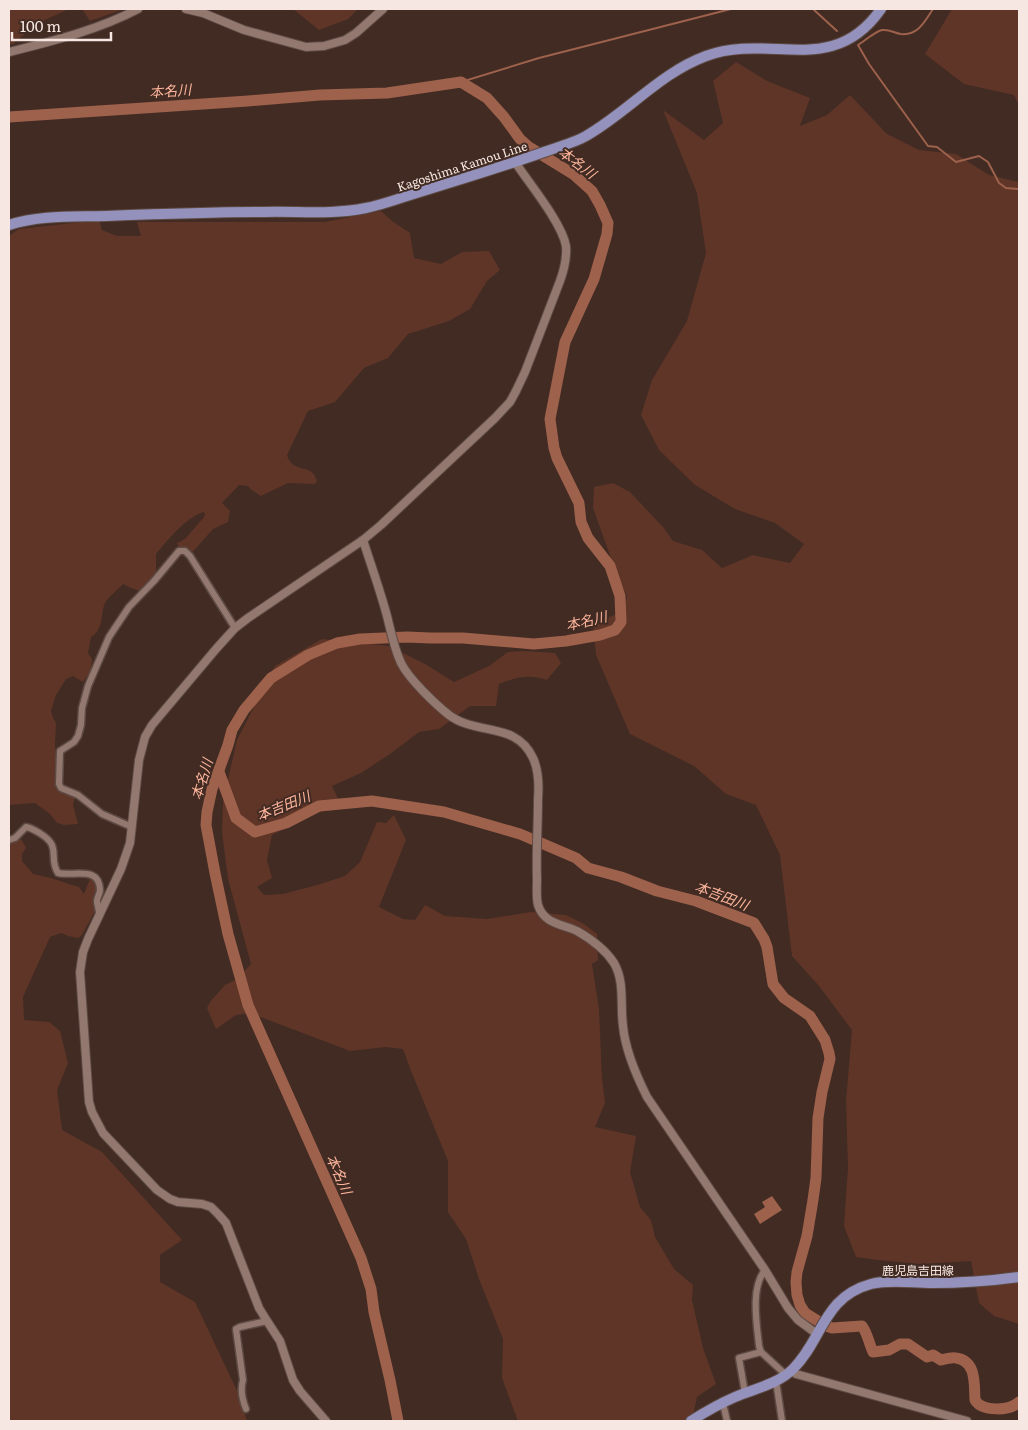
<svg xmlns="http://www.w3.org/2000/svg" width="1028" height="1430" font-family="Literata,'Noto Sans JP',serif">
<rect width="100%" height="100%" fill="#412b23"/>
<!-- green -->
<g fill="#5f3527">
<path d="M9,9H69L36,24L13,44L9,45Z"/>
<path d="M82,9H124L90,21Z"/>
<path d="M293,9H358L348,19L319,30Z"/>
<path d="M952,9H1019V105L1014,95L964,84L925,54Z"/>
<path d="M736,62L767,81L810,98L800,126L827,115L850,95L887,134L919,150L956,154L989,175L1019,182V1324L994,1316L979,1303L971,1261L920,1264L878,1260L856,1257L844,1226L848,1168L846,1101L852,1030L819,986L792,956L780,855L756,805L726,794L694,766L630,734L596,655L593,624L624,611L627,596L616,572L593,508L594,487L613,483L630,492L663,527L673,541L702,550L722,568L753,555L790,563L804,544L775,523L735,509L695,485L659,450L641,415L652,380L687,321L706,253L697,193L663,110L704,140L723,123L713,81Z"/>
<path d="M381,211L392,221L410,233L414,258L441,264L462,252L489,251L500,270L487,281L470,309L449,321L408,334L388,358L364,368L335,402L308,411L287,455C293,475 312,462 317,481L315,484L288,483L261,496L253,491L248,486L239,485L222,503L230,511L228,522L213,529L190,555L186,549L179,548L177,543L185,539L204,517L205,514L204,512C187,516 167,541 156,554V575L140,591L131,588L123,584C118,589 111,595 106,601C100,611 105,629 91,637L88,653L92,659L91,670L83,682L73,676L66,679L56,695L51,711L53,718L56,723L55,744L58,785L65,793L75,797L73,805L78,824L64,825L57,823L50,814L35,803L9,805V236L19,229L99,220L102,230L117,236H141L137,222H325Z"/>
<path d="M322,639L389,646L425,664L454,682L489,666L508,652L523,651L555,653L561,663L547,680C528,674 517,677 499,684L496,706H470L439,729L419,732L390,754L361,773L332,786L343,809L318,812L272,835L267,860L272,878L257,887L264,895L283,894L317,885L345,876L360,862L377,822L386,823L394,815L406,840L379,907L403,919L415,920L425,905L445,916L487,919L531,912L566,915L584,924L597,934L598,960L592,964L599,1009L602,1078L605,1103L595,1127L636,1136L630,1172L640,1207L651,1220L655,1237L674,1269L693,1285L692,1300L703,1348L716,1384L697,1397L692,1421H518L502,1378L503,1339L479,1279L466,1239L448,1212V1161L411,1071L403,1049L386,1047L350,1051L250,1013L236,1015L216,1029L207,1008L210,1002L225,985L237,979L251,964L228,879L222,832L223,802L237,740L275,666Z"/>
<path d="M9,838L21,839L26,848L22,854V861L33,874L51,878L69,884L79,887L84,894L90,879L93,878L99,889L95,902V911L82,935L78,938L68,936L61,933L50,937L23,997L24,1020L49,1022L60,1031L68,1063L57,1090L62,1130L102,1152L182,1240L160,1255V1282L195,1302L239,1395L247,1421H9Z"/>
</g>
<!-- water -->
<path fill="#9d614c" d="M772,1196L782,1210L760,1224L754,1214L765,1207L762,1202Z"/>
<g fill="none" stroke-linecap="round" stroke-linejoin="round">
<!-- stream -->
<g stroke="#9d614c" stroke-width="2">
<path d="M813,9L837,31"/>
<path d="M933,9C925,21 918,36 901,34C894,33 890,29 882,30C874,32 865,41 858,45L869,64L928,146L937,147L956,162L979,156L988,162L999,183L1006,188L1019,189"/>
<path d="M461,82L539,58L731,9"/>
</g>
<!-- river -->
<g stroke="#9d614c" stroke-width="11">
<path d="M9,117L248,101L320,95L387,93L461,82L487,98L504,117L520,139L529,147L573,174L592,191L600,205L608,223L607,234L594,279L565,342L550,419L554,448L557,458L579,503L581,522L588,538L610,566L620,596L621,622L615,630L600,635L566,641L534,644L463,638H430L407,637L360,639L337,643L308,655L271,678L244,710L232,730L228,745L212,789L207,812L206,825L215,873L228,934L248,1005L361,1258L371,1289L374,1312L390,1380L398,1421"/>
<path d="M219,772L236,818L255,832L286,823L319,806L372,801L444,812L520,834L576,858L588,868L621,877L657,891L696,901L754,923L764,939L767,947L773,984L784,998L810,1016L825,1040L829,1053L830,1059L822,1092L818,1118L816,1178L813,1200L807,1236L797,1272L796,1282L797,1295L800,1305L805,1313L826,1326L832,1328L862,1326C868,1334 869,1344 873,1352L889,1350L900,1344H908L927,1357L933,1355L941,1360C945,1359 952,1357 956,1358C977,1361 974,1385 975,1400C982,1412 1010,1411 1019,1402"/>
</g>
<defs>
<g id="minor">
<path d="M132,827L102,814L78,795L61,788L59,784L60,751L74,742L78,736L81,725L82,708L88,686L109,637L129,607L154,581L179,551H185L190,556L235,628"/>
<path d="M9,840L15,838L26,827C32,828 36,831 41,834C62,847 48,858 58,873C74,877 99,865 100,890C100,894 97,897 97,901C97,905 99,909 99,913"/>
<path d="M765,1270C750,1288 757,1325 759,1346L761,1352L785,1374"/>
<path d="M776,1381L782,1421"/>
<path d="M745,1393L739,1358L761,1352"/>
<path d="M723,1403L727,1421"/>
<path d="M246,1409C242,1399 240,1390 243,1380L236,1329L240,1327L267,1321"/>
</g>
<g id="tertiary">
<path d="M186,9L203,13L244,30L306,47L324,46L345,40L356,33L383,9"/>
<path d="M9,52C53,41 98,30 138,9"/>
<path d="M363,540C371,565 380,590 387,616C391,632 394,648 401,663C409,679 435,704 449,715C477,736 516,721 533,758C539,771 539,786 538,799C538,826 536,852 537,879C537,887 536,897 538,905C544,924 562,924 577,931C591,939 605,949 614,963C625,982 620,1004 623,1026C625,1048 637,1077 647,1097L765,1270L788,1308L798,1320L817,1334"/>
<path d="M791,1370L796,1374L967,1421"/>
<path d="M326,1421L300,1391L293,1380L280,1341L267,1321L259,1308L226,1223L219,1215L211,1207L202,1204L178,1202L170,1199L157,1190L103,1133L92,1112L89,1102L80,972L83,952L88,939L121,869L130,843L139,760L145,737L152,725L216,649L235,628L248,618L363,540L381,525L495,418L510,402L516,391L525,372L560,281C564,270 567,258 566,246C562,223 529,183 515,162"/>
</g>
<g id="primary">
<path d="M9,225C40,215 73,217 106,216C158,214 211,212 264,212C298,211 332,215 366,208C381,205 395,200 410,195C429,189 449,183 468,177C494,169 521,160 547,151C560,146 574,143 586,136C628,112 660,73 706,56C770,32 832,79 881,9"/>
<path d="M691,1421C705,1412 719,1404 735,1397C754,1389 778,1384 793,1369C823,1339 823,1297 871,1284C890,1279 912,1283 932,1283C961,1283 990,1281 1019,1277"/>
</g>
</defs>
<!-- minor casing -->
<use href="#minor" stroke="#5d4a43" stroke-width="9"/>
<!-- tertiary casing -->
<use href="#tertiary" stroke="#5d4a43" stroke-width="10"/>
<!-- primary casing -->
<use href="#primary" stroke="#5d4a43" stroke-width="12"/>
<!-- minor -->
<use href="#minor" stroke="#93786f" stroke-width="6"/>
<!-- tertiary -->
<use href="#tertiary" stroke="#93786f" stroke-width="8"/>
<!-- primary -->
<use href="#primary" stroke="#9492bd" stroke-width="10"/>
</g>
<g text-anchor="middle" dominant-baseline="central" stroke-width="4" stroke-linejoin="round" paint-order="stroke">
<!-- street labels -->
<g font-size="12" fill="#f7e7e2" stroke="#412b23">
<text transform="translate(462 166) rotate(-18)">Kagoshima Kamou Line</text>
<text x="918" y="1270">鹿児島吉田線</text>
</g>
<!-- water labels -->
<g font-size="14" font-style="italic" fill="#feb59c" stroke="#412b23">
<text transform="translate(170 90) rotate(-4)">本名川</text>
<text transform="translate(578 162) rotate(37)">本名川</text>
<text transform="translate(586 620) rotate(-13)">本名川</text>
<text transform="translate(201 779) rotate(-73)">本名川</text>
<text transform="translate(283 805) rotate(-22)">本吉田川</text>
<text transform="translate(722 895) rotate(21)">本吉田川</text>
<text transform="translate(340 1174) rotate(66)">本名川</text>
</g>
</g>
<!-- border -->
<rect width="1028" height="1430" fill="none" stroke="#f7e7e2" stroke-width="20"/>
<!-- scale -->
<path d="M12 32v8h99v-8" fill="none" stroke="#f7e7e2" stroke-width="2.5"/>
<text x="20" y="32" font-size="15" fill="#f7e7e2" stroke="#412b23" stroke-width="4" paint-order="stroke">100 m</text>
</svg>
